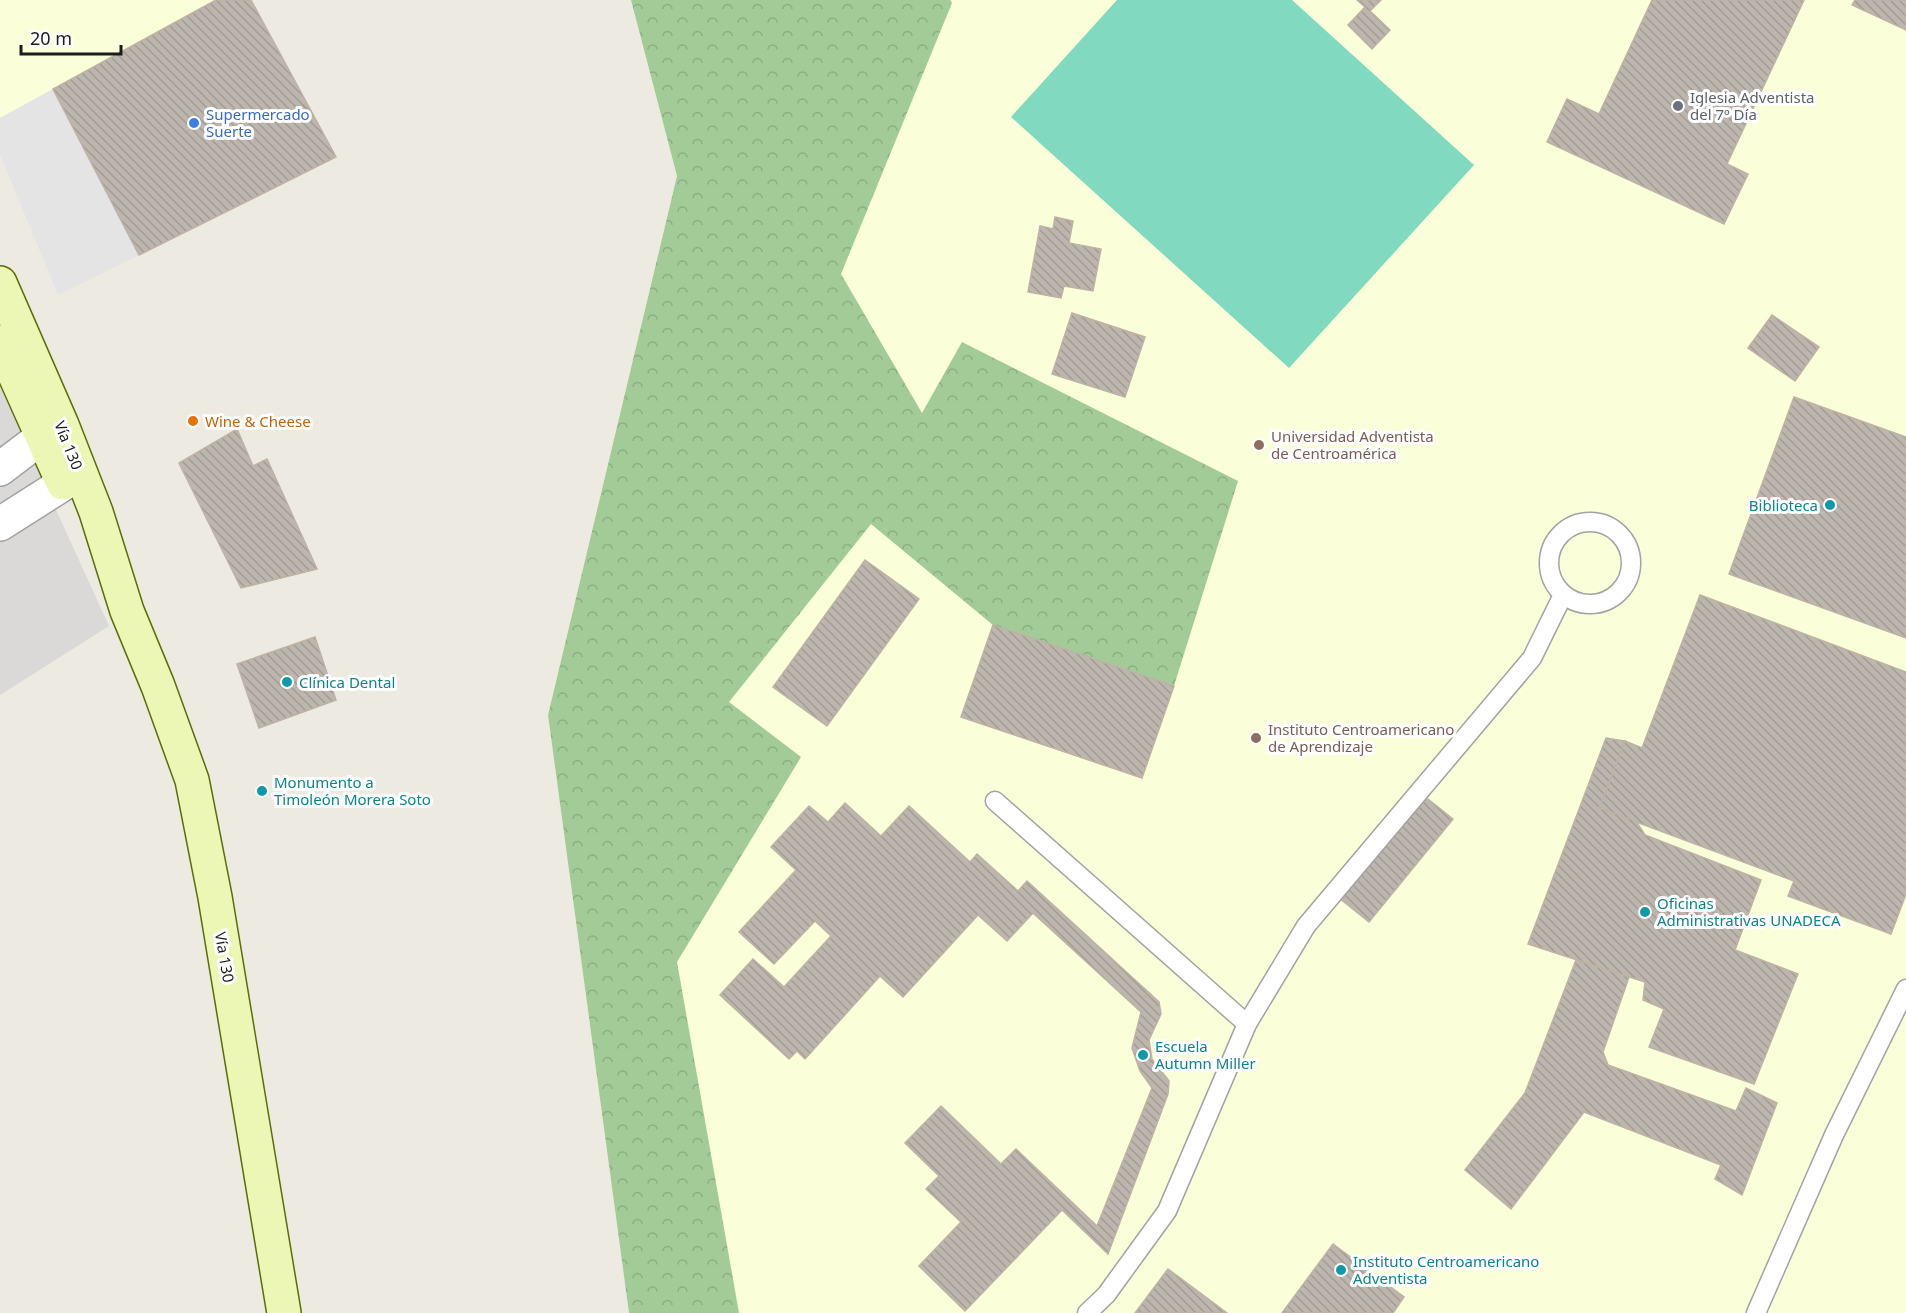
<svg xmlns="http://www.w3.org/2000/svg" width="1906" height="1313" font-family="'Noto Sans',sans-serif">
<defs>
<pattern id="forest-crowns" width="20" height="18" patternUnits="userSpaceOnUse" patternTransform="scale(1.5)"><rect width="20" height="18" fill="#a2cb97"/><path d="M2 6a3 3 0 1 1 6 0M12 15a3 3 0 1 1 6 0" fill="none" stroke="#8bae82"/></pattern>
<pattern id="building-back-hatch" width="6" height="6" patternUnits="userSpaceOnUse" patternTransform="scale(1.5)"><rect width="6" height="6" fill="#bdb6ae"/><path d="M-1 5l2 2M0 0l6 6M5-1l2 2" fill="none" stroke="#a29c95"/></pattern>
</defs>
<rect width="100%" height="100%" fill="#edeae1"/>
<!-- residential -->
<path fill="#dad9d8" d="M0,387L109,626L0,695Z"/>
<!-- education -->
<g fill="#fafed9">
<path d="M0,0H216L0,118Z"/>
<path d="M631,0H1906V1313H629L548,715L677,176Z"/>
</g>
<!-- forest -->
<path fill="url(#forest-crowns)" d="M631,0H950L952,3L841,274L922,413L962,342L1238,481L1174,686L993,625L871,524L729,702L801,757L677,962L739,1313H629L548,715L677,176Z"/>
<!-- pitch -->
<path fill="#81dac0" d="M1117,0H1292L1474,165L1289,368L1011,117Z"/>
<!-- parking -->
<path fill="#e4e4e4" d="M53,89L139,255L58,295L0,154V118Z"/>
<!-- building -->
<g fill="url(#building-back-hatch)" stroke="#beb2a4" stroke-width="1.5">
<path d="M216,0H251L336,157L139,255L53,89Z"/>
<path d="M1357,0H1381L1370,11L1390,30L1372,49L1348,25L1365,7Z"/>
<path d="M1652,0H1804L1727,164L1748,174L1724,224L1547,142L1567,99L1599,114Z"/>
<path d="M1855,0H1906V30L1852,5Z"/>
<path d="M1055,217L1073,221L1069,243L1101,249L1093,291L1064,286L1061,298L1028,292L1040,226L1053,229Z"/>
<path d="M1072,313L1145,337L1125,397L1052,374Z"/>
<path d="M1772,315L1819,347L1795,381L1748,348Z"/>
<path d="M1794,397L1906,437V638L1729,574Z"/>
<path d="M237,429L253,466L267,459L317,569L241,588L179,463Z"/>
<path d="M865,560L919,599L827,726L773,687Z"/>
<path d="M1700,595L1906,672V894L1891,934L1788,896L1794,881L1599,808L1625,741L1642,748Z"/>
<path d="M993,625L1174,686L1142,778L961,717Z"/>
<path d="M315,637L336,700L259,728L237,664Z"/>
<path d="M1606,738L1625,741L1599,808L1636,821L1645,835L1761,880L1735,950L1798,974L1754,1084L1649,1047L1664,1009L1643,1000L1645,982L1528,944Z"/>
<path d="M1423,795L1453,819L1369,922L1339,898Z"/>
<path d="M845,803L881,836L909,806L970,862L977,854L1018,891L1027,881L1159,1002L1161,1014L1149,1040L1152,1059L1169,1081L1168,1094L1108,1254L1062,1210L965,1311L919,1266L961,1222L926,1189L939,1176L905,1143L941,1106L1001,1164L1016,1149L1097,1226L1152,1088L1140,1071L1132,1048L1141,1012L1033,913L1007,941L978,915L903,997L880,976L805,1059L797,1051L789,1059L720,995L753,959L784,987L831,936L815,921L774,964L739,932L796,870L771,847L809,806L828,822Z"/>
<path d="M1576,960L1629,977L1603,1052L1608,1065L1736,1111L1746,1088L1777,1103L1742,1195L1715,1179L1721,1165L1584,1112L1511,1209L1465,1170L1525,1093Z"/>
<path d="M1333,1244L1404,1297L1393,1313H1282Z"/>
<path d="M1168,1269L1227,1313H1135Z"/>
</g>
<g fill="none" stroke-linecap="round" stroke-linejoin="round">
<defs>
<g id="lane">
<circle cx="1590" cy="563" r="41"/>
<path d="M995,801L1247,1024"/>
<path d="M1087,1313L1106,1295L1167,1211L1247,1024L1306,926L1532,658L1563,595"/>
<path d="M1756,1313L1834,1135L1906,989"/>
</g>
<g id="street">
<path d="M0,469L42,437"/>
<path d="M0,524L63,484"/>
</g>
<g id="secondary">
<path d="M0,283L62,425L96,512L127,611L158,686L192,780L215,897L284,1313"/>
<path d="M0,342L63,483"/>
</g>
</defs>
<!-- lane casing -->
<use href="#lane" stroke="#a3a3a3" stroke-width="21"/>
<!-- street casing -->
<use href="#street" stroke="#a3a3a3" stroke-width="36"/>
<!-- secondary casing -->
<use href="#secondary" stroke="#596d08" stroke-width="36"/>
<!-- lane -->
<use href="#lane" stroke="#fff" stroke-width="18"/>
<!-- street -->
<use href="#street" stroke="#fff" stroke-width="33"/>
<!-- secondary -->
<use href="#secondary" stroke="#edf7b5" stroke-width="33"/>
</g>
<!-- markers -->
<circle fill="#6b7280" stroke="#fff" stroke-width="2" cx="1678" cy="106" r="6"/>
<circle fill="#3f7fe0" stroke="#fff" stroke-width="2" cx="194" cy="123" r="6"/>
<circle fill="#e8710a" stroke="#fff" stroke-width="2" cx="193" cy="421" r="6"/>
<g fill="#8d6e63" stroke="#fff" stroke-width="2">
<circle cx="1259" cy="445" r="6"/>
<circle cx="1256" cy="738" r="6"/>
</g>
<g fill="#0f9aa8" stroke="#fff" stroke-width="2">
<circle cx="1830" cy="505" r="6"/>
<circle cx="287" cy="682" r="6"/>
<circle cx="262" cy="791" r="6"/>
<circle cx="1645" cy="912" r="6"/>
<circle cx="1143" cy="1055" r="6"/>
<circle cx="1341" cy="1270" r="6"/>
</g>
<g text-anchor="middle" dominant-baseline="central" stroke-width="6" stroke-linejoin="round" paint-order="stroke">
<!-- worship labels -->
<g font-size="15" fill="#5b616d" stroke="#fff" text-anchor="start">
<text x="1690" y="97">Iglesia Adventista<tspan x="1690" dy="17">del 7º Día</tspan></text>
</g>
<!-- shop labels -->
<g font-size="15" fill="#366cbe" stroke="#fff" text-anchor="start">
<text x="206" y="114">Supermercado<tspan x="206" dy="17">Suerte</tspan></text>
</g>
<!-- food labels -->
<g font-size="15" fill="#c56008" stroke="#fff" text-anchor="start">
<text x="205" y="421">Wine &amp; Cheese</text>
</g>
<!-- education labels -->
<g font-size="15" fill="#785e54" stroke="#fff" text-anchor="start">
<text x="1271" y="436">Universidad Adventista<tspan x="1271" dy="17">de Centroamérica</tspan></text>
<text x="1268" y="729">Instituto Centroamericano<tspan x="1268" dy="17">de Aprendizaje</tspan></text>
</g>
<!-- street labels -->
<g font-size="15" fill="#1c1c1c" stroke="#fff">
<text transform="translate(69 445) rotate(68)">Vía 130</text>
<text transform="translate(225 957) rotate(80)">Vía 130</text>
</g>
<!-- culture labels -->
<g font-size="15" fill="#0d838f" stroke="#fff" text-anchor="start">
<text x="1818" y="505" text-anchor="end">Biblioteca</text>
<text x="299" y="682">Clínica Dental</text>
<text x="274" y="782">Monumento a<tspan x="274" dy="17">Timoleón Morera Soto</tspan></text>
<text x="1657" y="903">Oficinas<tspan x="1657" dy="17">Administrativas UNADECA</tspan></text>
<text x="1155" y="1046">Escuela<tspan x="1155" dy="17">Autumn Miller</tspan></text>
<text x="1353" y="1261">Instituto Centroamericano<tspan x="1353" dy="17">Adventista</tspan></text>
</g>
</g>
<!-- scale -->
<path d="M21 45v9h100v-9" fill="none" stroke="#1c1c1c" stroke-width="3"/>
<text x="30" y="45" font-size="18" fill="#1c1c1c" stroke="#ffffff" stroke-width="4.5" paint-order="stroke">20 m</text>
</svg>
